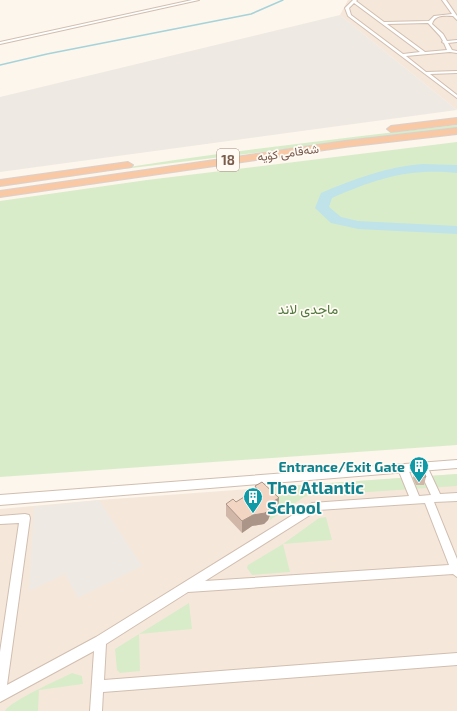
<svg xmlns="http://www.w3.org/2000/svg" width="457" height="711" font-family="'Exo 2',Vazirmatn,sans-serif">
<rect width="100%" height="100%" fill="#fdf6ec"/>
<!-- residential -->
<g fill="#f5e8da">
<path d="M348,0H457V110L340,15Z"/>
<path d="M457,474V711H0V509L99,500Z"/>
</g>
<!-- industrial -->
<g fill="#efe9e4">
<path d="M340,15L457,110L0,172V97Z"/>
<path d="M99,500L142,566L78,598L65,574L29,591L34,507Z"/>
</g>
<!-- green -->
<g fill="#d8ecc9">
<path d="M457,125V128L91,173C213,153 335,139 457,125Z"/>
<path d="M457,142V445L0,477V201L147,180Z"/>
<path d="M457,474V486L309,496L304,497L270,520L269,513L278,509L261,494L271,487Z"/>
<path d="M326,517L332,540L283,544L290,572L252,575L247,568L248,565L283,544L319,518Z"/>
<path d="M189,603L192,629L139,634L140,671L120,673L117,670L115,649Z"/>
<path d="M72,673L82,676L83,684L39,690L38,711H5C10,701 60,679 72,673Z"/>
</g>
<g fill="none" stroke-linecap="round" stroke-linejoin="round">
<!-- stream -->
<path stroke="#a5d3da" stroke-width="1.5" d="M0,65L47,54L251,14L283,0"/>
<!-- river -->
<path fill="#bfe3e8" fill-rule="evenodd" d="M422,164L457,165V173C409,168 375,179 332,198L329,207L341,217L358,221L457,226V234L358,229L331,223L315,208L321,193C354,179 386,167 422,164Z"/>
<defs>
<g id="minor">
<path d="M192,0H199L0,44V42Z"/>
<path d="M353,0H357L356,1L384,22L429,21L434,16L452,14L442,0H446L457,16V20L453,16C445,16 435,14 432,24L443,34L447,41L457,40V42L448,43L452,50L457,51V53L450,52L406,56L426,72L457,71V73L430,74L457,95V98L348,16L345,8ZM354,3L420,52L403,54L351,15L349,8ZM428,23L440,36L443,41L442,42L444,43L447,50L425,52L387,24Z"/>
<path d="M423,463L426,464L440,494L457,493V501L434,502L457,559V577L453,574L188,592L106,644L104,680L457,653V665L103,692L102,711H90L94,651L0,702V652L19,523L0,524V516L25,514L29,515L30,518L7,685L96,637L312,503L409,496L398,469L400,466L403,465L406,466L408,469L419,496L431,495L418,467L420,464ZM425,503L449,565L205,581L318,510Z"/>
</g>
<path id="tertiary" d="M457,460V468L0,505V495Z"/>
<g id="trunk">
<path d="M457,118V124L391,132L387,129L391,126Z"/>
<path d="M457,128V134L345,147L0,197V191L345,141Z"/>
<path d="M128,162L133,165L131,167L0,186V180Z"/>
</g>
</defs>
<!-- minor casing -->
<use href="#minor" stroke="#d1beb0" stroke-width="2"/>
<!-- tertiary casing -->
<use href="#tertiary" stroke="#d1beb0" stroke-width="2"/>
<!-- trunk casing -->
<use href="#trunk" stroke="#dad1cd" stroke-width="2"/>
<!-- minor -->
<use href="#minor" fill="#fff" fill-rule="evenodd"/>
<!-- tertiary -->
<use href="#tertiary" fill="#fff" fill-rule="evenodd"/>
<!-- trunk -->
<use href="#trunk" fill="#f9c8a4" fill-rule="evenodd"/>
</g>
<!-- wall -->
<g fill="#d1b7a8">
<path d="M415,470L426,477L424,485H416L413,478Z"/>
<path d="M255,486L278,510L270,515L268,520L264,524L252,526L242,533L226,516V504L236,502L255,490Z"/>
</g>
<!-- shaded-wall -->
<path fill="#aa9588" d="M279,498L278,510L270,515L268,520L264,524L252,526L242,533V521Z"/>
<!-- building -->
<g fill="#f3d5c3" stroke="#aa9588">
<path d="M415,470H423L426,477H418Z"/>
<path d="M262,482L279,498L270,503L269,509L265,513L253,515L242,521L226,504L233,499L236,502L257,489L255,486Z"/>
</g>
<!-- icons -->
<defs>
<symbol id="building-pin" viewBox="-11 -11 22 30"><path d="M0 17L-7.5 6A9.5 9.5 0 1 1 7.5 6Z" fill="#0f9aa8" stroke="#fffaf3"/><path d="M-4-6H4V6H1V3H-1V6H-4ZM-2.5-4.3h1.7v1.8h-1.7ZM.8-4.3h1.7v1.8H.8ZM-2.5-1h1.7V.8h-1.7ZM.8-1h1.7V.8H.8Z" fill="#fff"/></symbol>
</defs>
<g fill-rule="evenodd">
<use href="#building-pin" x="408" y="455" width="22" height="30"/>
<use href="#building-pin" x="242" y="486" width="22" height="30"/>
</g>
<g text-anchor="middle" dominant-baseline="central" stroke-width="3.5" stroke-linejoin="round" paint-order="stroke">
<!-- far-street labels -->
<g font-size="12" fill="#7a5c4d" stroke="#fffaf3">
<text transform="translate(288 152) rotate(-8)">شەقامی کۆیە</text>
</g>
<!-- shield labels -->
<rect fill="#fffaf3" stroke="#a28b7f" stroke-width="1" x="217" y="149" width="22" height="22" rx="3"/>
<g font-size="13" font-weight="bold" fill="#7a5c4d">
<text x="228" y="160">18</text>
</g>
<!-- park labels -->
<g font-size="14" fill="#537a41" stroke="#fffaf3">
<text x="308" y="308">ماجدی لاند</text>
</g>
<!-- culture labels -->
<g font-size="14" font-weight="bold" fill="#0d838f" stroke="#fffaf3" text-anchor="end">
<text x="405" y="466">Entrance/Exit Gate</text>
</g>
<!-- near-culture labels -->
<g font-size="17" font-weight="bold" fill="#0d838f" stroke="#fffaf3" text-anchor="start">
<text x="267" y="487">The Atlantic<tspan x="267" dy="20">School</tspan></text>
</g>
</g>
</svg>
